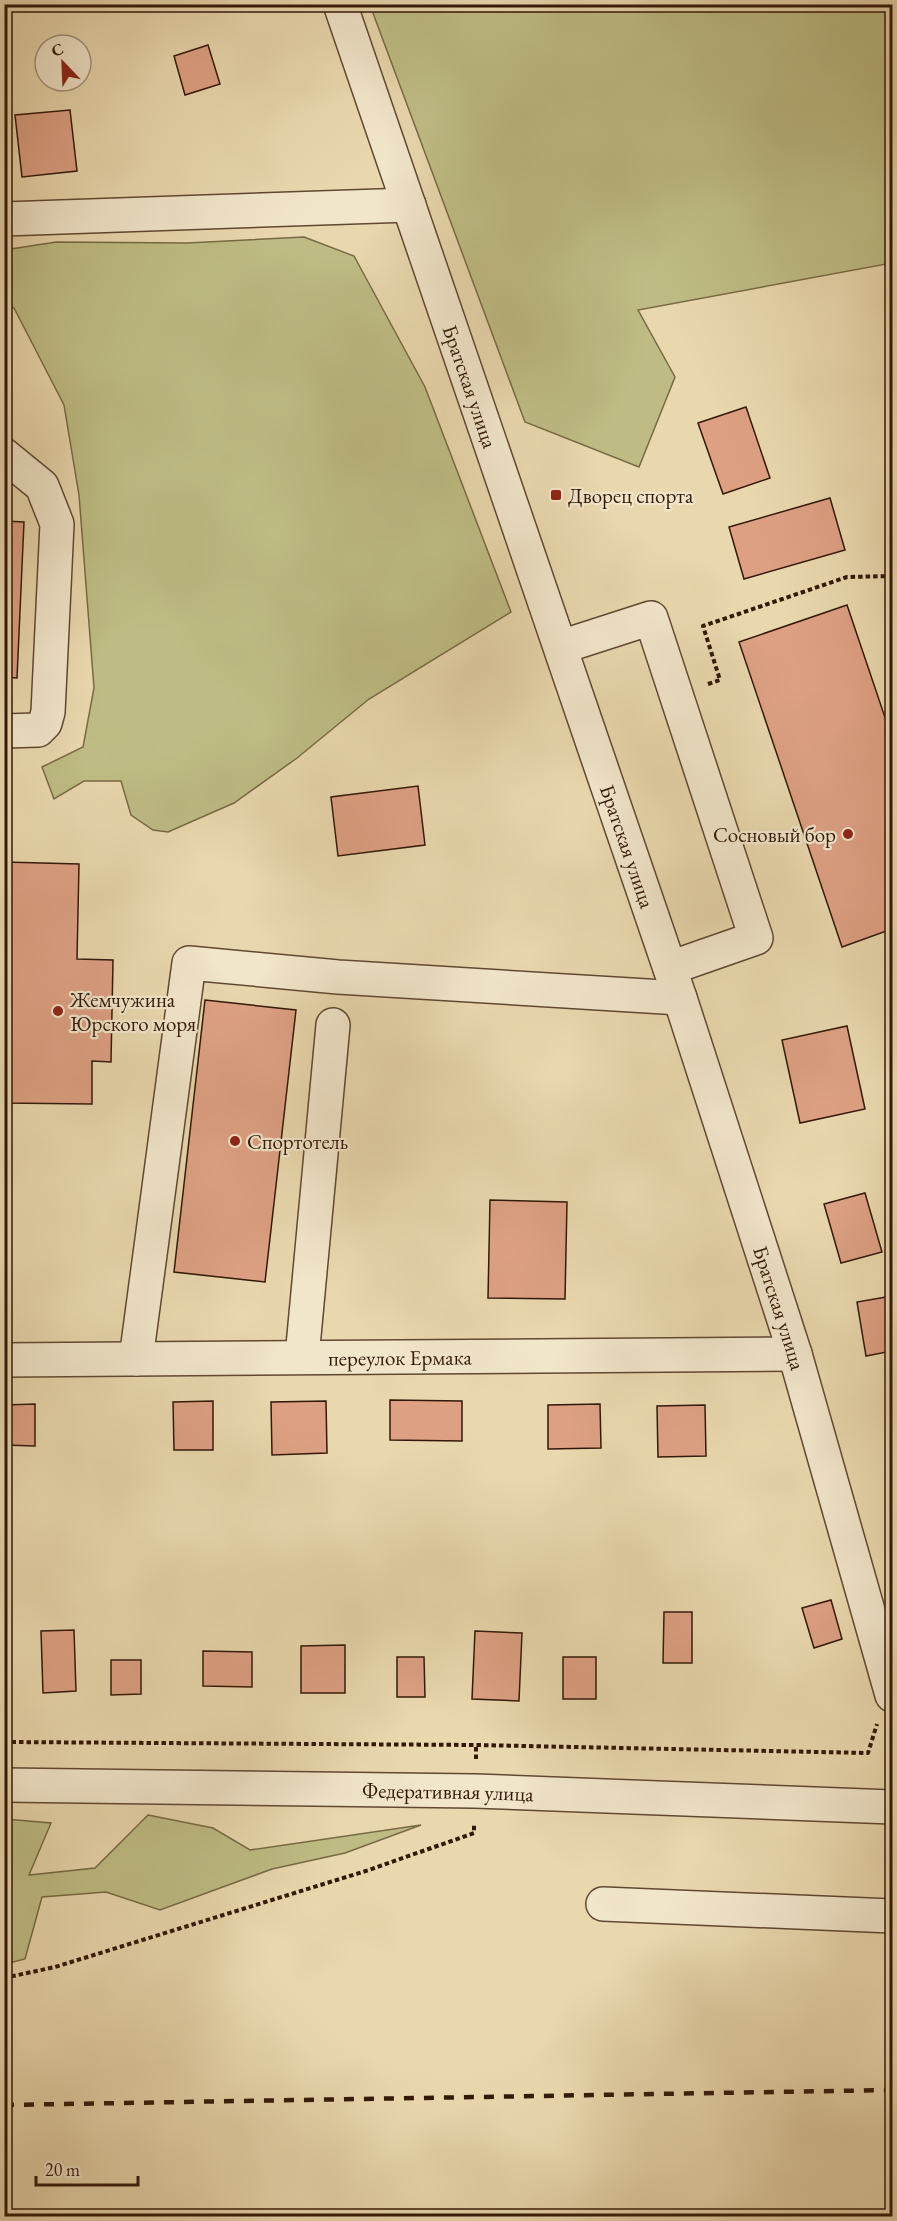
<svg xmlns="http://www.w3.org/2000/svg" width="897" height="2221" font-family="'EB Garamond',serif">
<rect width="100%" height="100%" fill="#e9d7ad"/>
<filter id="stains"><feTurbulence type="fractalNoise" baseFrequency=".00333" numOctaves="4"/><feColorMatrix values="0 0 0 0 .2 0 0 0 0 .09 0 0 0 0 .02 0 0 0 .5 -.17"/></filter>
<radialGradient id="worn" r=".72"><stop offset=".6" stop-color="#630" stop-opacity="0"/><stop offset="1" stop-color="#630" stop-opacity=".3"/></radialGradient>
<!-- green -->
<g fill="#bebc84" stroke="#786a46" stroke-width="1.5">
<path d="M370,5H892V263L638,310L675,377L639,467L525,422Z"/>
<path d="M304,237L354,256L425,387L511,612L369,699L297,758L234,803L168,832L153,830L131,815L121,781H84L54,799L42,767L83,747L94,688L79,495L64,405L14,308L5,304V250L56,242L187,243Z"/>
<path d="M148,1815L213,1828L250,1850L421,1825L345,1853L272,1869L160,1910L106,1892L42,1897L25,1959L5,1964V1819L51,1823L29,1875L95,1868Z"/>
</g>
<!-- building -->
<g fill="#dda083" stroke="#331809" stroke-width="1.5">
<path d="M208,45L220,84L185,95L174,56Z"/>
<path d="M70,110L77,171L22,177L15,115Z"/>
<path d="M746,407L770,478L723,494L698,423Z"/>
<path d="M830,498L845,550L744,579L729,527Z"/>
<path d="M4,521L24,522L17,678L4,677Z"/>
<path d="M847,605L892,738V929L842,947L739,642Z"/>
<path d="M418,786L425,845L338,856L331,797Z"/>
<path d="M4,862L79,864L77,959L113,960L111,1062L92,1061V1104L4,1103Z"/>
<path d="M205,1000L296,1010L265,1282L174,1272Z"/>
<path d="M847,1026L865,1109L800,1123L782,1040Z"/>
<path d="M865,1193L882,1252L841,1263L824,1204Z"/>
<path d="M490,1200L567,1202L565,1299L488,1298Z"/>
<path d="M892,1296V1351L866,1356L857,1302Z"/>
<path d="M390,1400L462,1401V1441L390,1440Z"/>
<path d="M213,1401V1450H174L173,1402Z"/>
<path d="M326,1401L327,1453L272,1455L271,1402Z"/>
<path d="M35,1404V1446L4,1445V1405Z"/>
<path d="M600,1404L601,1448L548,1449V1405Z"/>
<path d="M705,1405L706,1456L658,1457L657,1406Z"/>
<path d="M892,1411V1437L888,1412Z"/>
<path d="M831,1600L842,1639L814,1648L802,1608Z"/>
<path d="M664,1612H692V1663H663Z"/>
<path d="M74,1630L76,1691L43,1693L41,1631Z"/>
<path d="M475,1631L522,1633L519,1701L472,1699Z"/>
<path d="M345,1645V1693H301V1646Z"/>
<path d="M203,1651L252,1652V1687L203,1686Z"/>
<path d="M397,1657H424L425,1697H397Z"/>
<rect x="563" y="1657" width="33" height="42"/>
<path d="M111,1660H141V1694L111,1695Z"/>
</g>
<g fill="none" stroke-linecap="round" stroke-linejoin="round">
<defs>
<g id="minor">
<path id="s1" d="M340,4L680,998L795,1354L892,1695"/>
<path d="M4,219L409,205"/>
<path d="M4,455L42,486L57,524L48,712L45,723L38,730L4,731"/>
<path d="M561,647L651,618L756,938L670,968"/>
<path d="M302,1357L333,1025"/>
<path d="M136,1359L189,963L338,977L680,998"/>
<path id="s2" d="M4,1360L795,1354"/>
<path id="s3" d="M4,1785L475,1791L892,1807"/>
<path d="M603,1904L892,1916"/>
</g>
</defs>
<!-- minor casing -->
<use href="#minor" stroke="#604832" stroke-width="36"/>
<!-- path -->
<g stroke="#331809" stroke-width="4" stroke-dasharray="4.5 3" stroke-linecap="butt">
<path d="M708,684L720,680L703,626L847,577L892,576"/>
<path d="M4,1742L476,1745L868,1753L877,1724"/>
<path d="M476,1759V1745"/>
<path d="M4,1978L55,1967L369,1870L474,1833V1824"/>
</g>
<!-- minor -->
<use href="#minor" stroke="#f1e5ca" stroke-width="33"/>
<!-- rail -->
<path stroke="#331809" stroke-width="4.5" stroke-dasharray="10 10" stroke-linecap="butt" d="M4,2105L892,2090"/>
</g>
<!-- markers -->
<g fill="#8f2418" stroke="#f1e5ca" stroke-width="2">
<rect x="550" y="489" width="12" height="12" rx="3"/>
<circle cx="848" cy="834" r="6"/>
<circle cx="58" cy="1011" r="6"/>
<circle cx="235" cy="1141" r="6"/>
</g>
<g text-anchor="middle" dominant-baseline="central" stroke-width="4.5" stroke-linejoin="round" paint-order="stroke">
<!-- street labels -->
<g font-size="21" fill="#331809" stroke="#f1e5ca">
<text stroke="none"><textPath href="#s1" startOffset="404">Братская улица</textPath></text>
<text stroke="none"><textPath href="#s1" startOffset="890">Братская улица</textPath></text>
<text stroke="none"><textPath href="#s1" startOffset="1376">Братская улица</textPath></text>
<text stroke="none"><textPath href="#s2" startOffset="396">переулок Ермака</textPath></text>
<text stroke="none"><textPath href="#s3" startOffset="444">Федеративная улица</textPath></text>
</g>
<!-- poi labels -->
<g font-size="21" fill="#331809" stroke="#f1e5ca" text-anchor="start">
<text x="568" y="495">Дворец спорта</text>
<text x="836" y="834" text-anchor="end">Сосновый бор</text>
<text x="70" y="999">Жемчужина<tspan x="70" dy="24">Юрского моря</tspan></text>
<text x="247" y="1141">Спортотель</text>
</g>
</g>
<!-- margin -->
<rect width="897" height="2221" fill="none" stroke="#e9d7ad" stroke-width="24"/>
<rect x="6" y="6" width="885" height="2209" fill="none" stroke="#331809" stroke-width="3"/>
<rect x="12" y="12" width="873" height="2197" fill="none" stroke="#331809" stroke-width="1.5"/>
<!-- north arrow -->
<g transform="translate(63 63) rotate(337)"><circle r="28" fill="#f1e5ca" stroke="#a5937d" stroke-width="1.5"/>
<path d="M0-4.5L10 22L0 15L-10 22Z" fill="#8f2418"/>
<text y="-9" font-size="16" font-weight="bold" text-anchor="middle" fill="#331809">С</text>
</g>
<!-- scale -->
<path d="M36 2176v9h102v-9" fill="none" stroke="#331809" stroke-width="3"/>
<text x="45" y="2176" font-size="18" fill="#331809" stroke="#f1e5ca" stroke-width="4.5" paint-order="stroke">20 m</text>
<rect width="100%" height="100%" filter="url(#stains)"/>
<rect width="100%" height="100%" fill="url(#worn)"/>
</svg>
